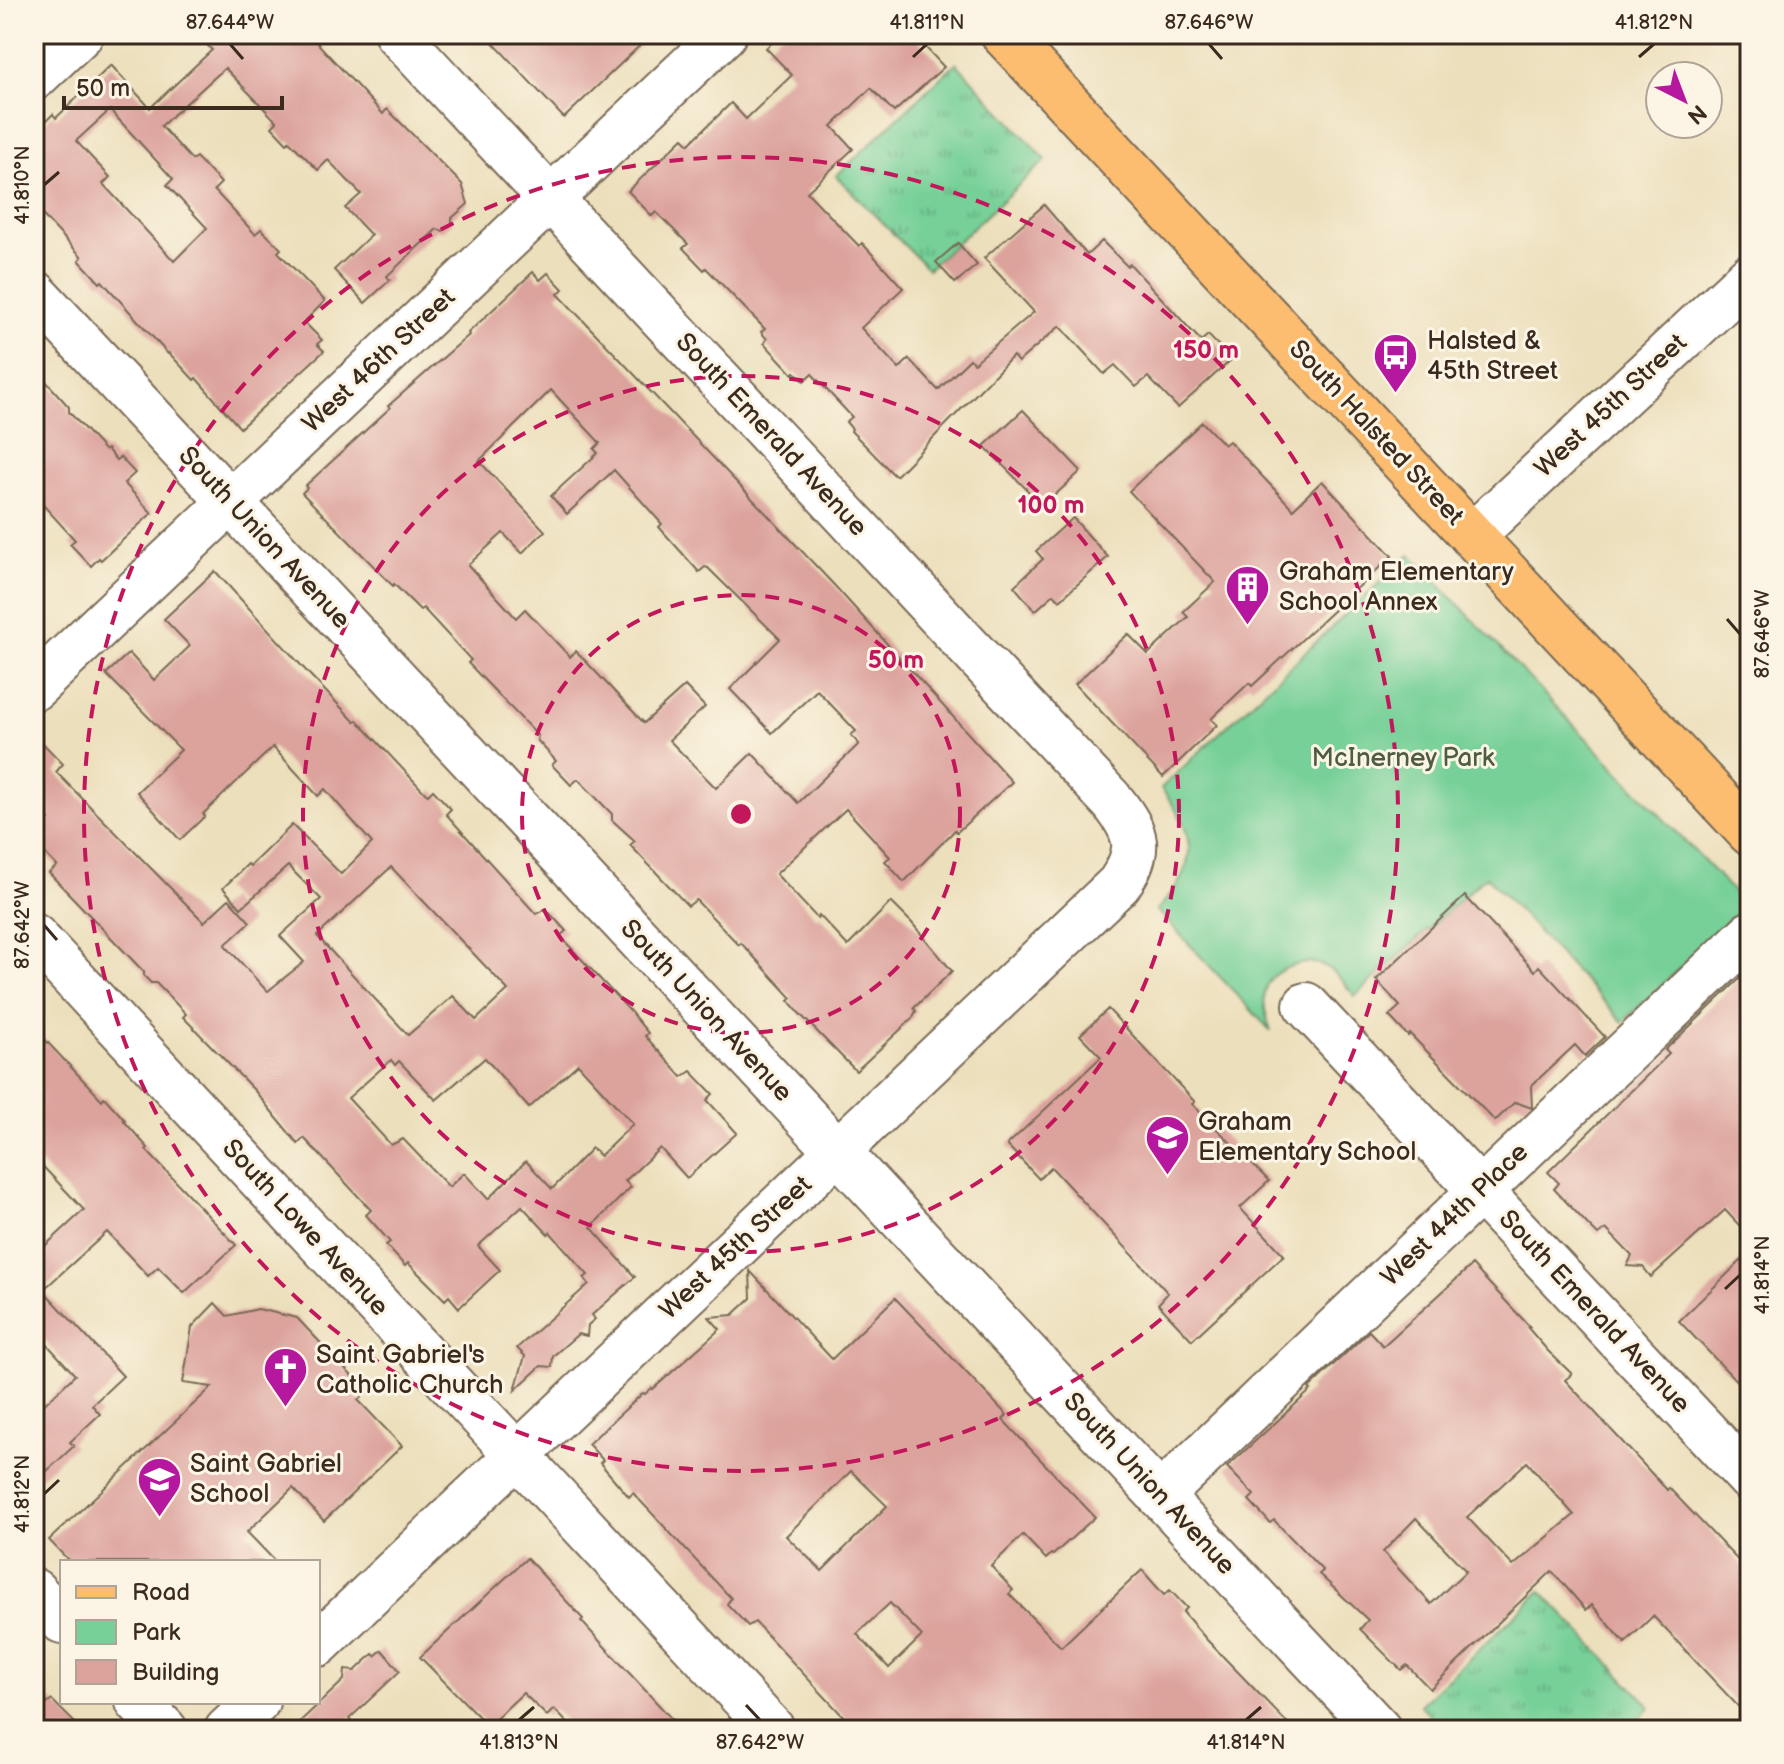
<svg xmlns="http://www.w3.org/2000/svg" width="1784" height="1764" font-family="'Balsamiq Sans',sans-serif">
<defs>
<pattern id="grass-tufts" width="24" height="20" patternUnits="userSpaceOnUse" patternTransform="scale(2)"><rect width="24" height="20" fill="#76d097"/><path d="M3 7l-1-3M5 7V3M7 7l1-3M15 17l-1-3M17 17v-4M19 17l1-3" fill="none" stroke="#62a97b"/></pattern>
</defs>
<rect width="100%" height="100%" fill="#fcf5e5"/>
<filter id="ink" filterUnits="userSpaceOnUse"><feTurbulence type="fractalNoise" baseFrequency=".0125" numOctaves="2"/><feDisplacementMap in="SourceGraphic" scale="16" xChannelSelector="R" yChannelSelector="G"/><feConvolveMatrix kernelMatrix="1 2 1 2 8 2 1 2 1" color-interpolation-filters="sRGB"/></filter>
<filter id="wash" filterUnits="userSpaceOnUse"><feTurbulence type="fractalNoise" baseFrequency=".006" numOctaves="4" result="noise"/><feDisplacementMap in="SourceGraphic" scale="32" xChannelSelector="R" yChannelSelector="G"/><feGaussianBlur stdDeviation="1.8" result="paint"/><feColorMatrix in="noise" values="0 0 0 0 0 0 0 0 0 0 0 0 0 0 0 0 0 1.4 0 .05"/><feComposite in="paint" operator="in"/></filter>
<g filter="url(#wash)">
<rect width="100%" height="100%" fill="#ecdfbc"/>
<!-- grass -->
<g fill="url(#grass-tufts)" stroke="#587d5a" stroke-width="2">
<path d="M956,63L1046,160L928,269L836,176Z"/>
<path d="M1541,1591L1651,1707L1627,1730H1443L1420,1705Z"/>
</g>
<!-- park -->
<path fill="#76d097" stroke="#587d5a" stroke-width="2" d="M1410,554L1746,905L1623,1022L1486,876L1355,996C1345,985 1336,971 1322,965C1305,959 1273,968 1266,987C1262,1000 1266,1019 1271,1031L1157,910C1200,865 1198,836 1161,788Z"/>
<g id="blocks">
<!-- building -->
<g fill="#dca29c" fill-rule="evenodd">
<path d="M220,34H309L383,114L387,109L462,184L468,204L452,218V223L443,231L437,229L387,276L390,280L365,303L334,270L371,235L345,208L361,194L328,160L318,170L289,141L287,143L272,127L277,122L225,68L161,126L192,160L196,157L221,183L214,190L255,234L261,229L281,249L278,252L325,301L304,322L322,340L317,344L324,351L240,428L196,378L194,380L169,353L168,354L102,281L100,283L79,260L82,257L34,206V133L53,114L56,118L111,65L150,108L212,50L208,46ZM110,110L173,179L167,185L207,228L174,261L103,184L110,177L76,141Z"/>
<path d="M485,34H652L564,118Z"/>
<path d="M781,34H913L944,67L894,112L871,88L832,126L853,149L807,192L859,246L862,243L903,288L861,328L899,369L909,359L938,390L970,359L974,363L1034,312L984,258L1044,205L1087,255L1102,241L1127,266L1130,264L1201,341L1208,335L1232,359L1178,408L1148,377L1136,387L1115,365L1104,374L1060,326L1018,362L1013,356L896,476L894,475L851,431L852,429L846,422L852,417L812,374L804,381L795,372L793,374L764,343L767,339L761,332L765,329L706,268L704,270L683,248L688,244L656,212L652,216L628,191L683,138L689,144L731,103L746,119L792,75L766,48Z"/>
<path d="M958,243L977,265L955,283L936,262Z"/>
<path d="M533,272L540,280L548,273L563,289L558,294L834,585L1012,782L957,832L955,830L904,882L885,861L890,857L846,809L776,874L817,918L819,915L848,946L891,902L912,923L952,971L914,1008L916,1011L912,1019L856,1071L799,1013L789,1001L792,998L741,943L739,945L696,900L688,906L630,845L635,841L612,820V814L578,779L571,785L552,765L556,761L537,740L538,736L468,663L471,660L423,608L420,610L394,584L393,586L302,493L307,488L305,486L390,408L388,406L469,335L468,333ZM551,390L600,443L594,449L598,453L551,496L567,514L614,470L662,524L659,527L699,572L705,567L708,568L780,639L730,689L772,733L817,690L856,731L851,735L859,744L798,803L752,753L716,788L669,740L705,707L685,686L644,723L576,651L570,657L525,609L516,618L468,565L503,533L522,553L545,531L479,461Z"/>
<path d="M34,368L69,407V412L105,451L107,449L116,460L120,457L135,473L124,483L152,513L101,560L99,558L91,566L70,544L75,540L34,495Z"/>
<path d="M1023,410L1081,471L1043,506L984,446Z"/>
<path d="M1202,422L1224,445L1229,441L1293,509L1322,481L1392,556L1252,686L1249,683L1211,719L1217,725L1163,777L1075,684L1128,634L1148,654L1188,617L1183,612L1215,582L1129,491Z"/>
<path d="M1073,518L1108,557L1060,600L1054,594L1035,611L1014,586L1043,559L1036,551Z"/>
<path d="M215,571L309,674L355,722L357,720L426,794L428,795L433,790L451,809L446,814L536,914L546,909L566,931L560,936L629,1010L648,1033L645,1036L682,1077L691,1071L713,1094L707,1100L737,1133L687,1178L660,1148L625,1181L631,1187L591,1227L635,1277L592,1315L595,1319L588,1325L587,1336L578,1334L553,1356L552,1367L541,1366L515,1390L525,1356L517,1348L589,1284L584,1278L588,1275L550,1232L548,1234L522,1206L478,1246L500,1270L459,1308L449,1296L445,1300L408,1263L405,1266L386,1245L390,1242L366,1215L371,1210L304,1138L298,1144L255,1091L183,1017L186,1014L156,983H151L144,976V972L49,873L57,866L34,842L49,820L34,802V734L63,764L56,772L204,922L229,899L250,922L225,945L265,989L268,991L304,962L280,936L321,899L288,866L241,908L223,888L248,864L250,866L292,825L341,874L372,843L325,789L318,796L273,747L203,814L205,816L180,840L137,792L181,750L106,674L129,653L154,680L190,646L164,619ZM391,867L508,990L476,1020L453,996L408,1035L317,936ZM485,1058L529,1108L578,1064L633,1124L600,1156L592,1148L552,1189L526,1161L488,1199L464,1173L449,1187L403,1139L391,1145L348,1098L391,1060L395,1065L399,1061L436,1100Z"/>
<path d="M1465,896L1535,971L1539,966L1605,1037L1585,1056L1575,1045L1531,1086L1532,1108L1515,1102L1495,1121L1410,1034L1408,1036L1389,1016L1400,1006L1376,980Z"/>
<path d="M1750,969V1237L1725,1210L1651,1277L1643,1267L1627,1266L1632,1256L1606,1229L1598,1235L1590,1227L1554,1189L1559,1183L1548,1172L1669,1054L1665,1050Z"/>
<path d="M1108,1009L1195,1102L1192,1104L1269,1181L1240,1208L1284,1255L1192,1340L1158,1304L1168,1293L1051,1167L1039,1179L1007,1145L1101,1057L1080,1035Z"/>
<path d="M34,1028L102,1100L104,1097L125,1120L124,1121L148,1148L146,1150L236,1245L184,1293L158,1267L148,1276L107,1232L43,1290L123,1376L92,1405L100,1414L70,1442L74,1446L34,1483V1414L75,1375L34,1330V1256L84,1210L34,1157Z"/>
<path d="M1750,1252V1395L1679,1321Z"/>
<path d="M1472,1265L1530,1327L1528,1328L1548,1351L1572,1374L1565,1380L1667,1490L1669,1488L1750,1573V1719L1653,1616L1625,1643L1592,1605L1586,1610L1552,1571L1430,1689L1407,1665L1401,1670L1360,1629L1368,1620L1319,1574L1323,1571L1274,1520L1270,1523L1249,1500L1254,1495L1227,1467L1311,1390L1309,1388L1369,1331L1383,1346ZM1527,1462L1574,1515L1513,1566L1467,1517ZM1416,1518L1466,1571L1431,1604L1383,1552Z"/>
<path d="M750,1271L832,1359L895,1298L1007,1415L1003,1420L1095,1517L1053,1555L1051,1554L1046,1559L1023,1535L991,1566L1013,1590L1009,1594L1061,1647L1142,1570L1164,1595L1170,1590L1187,1608L1183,1612L1207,1640L1294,1730H856L755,1622L748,1626L727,1604L731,1598L633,1493L629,1497L600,1463L603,1460L588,1444L643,1393L645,1394L652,1388L653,1389L720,1329L709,1317L733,1315L751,1298ZM851,1471L887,1506L822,1571L786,1536ZM890,1603L922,1636L889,1668L857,1634Z"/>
<path d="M215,1303L227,1316L258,1309L297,1318L367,1392L358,1400L402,1446L324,1521L293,1488L247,1532L276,1562H70L49,1540L212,1387L183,1383L192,1327Z"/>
<path d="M527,1558L583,1619L581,1621L682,1730H574L554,1709L547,1716L523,1693L488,1726L420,1657Z"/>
<path d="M382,1650L400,1671L349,1719L358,1730H291L344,1680L345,1670L355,1671L373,1654L375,1656Z"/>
<path d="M34,1690L47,1704L52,1700L82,1730H34Z"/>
</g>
</g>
</g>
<g filter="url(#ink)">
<use href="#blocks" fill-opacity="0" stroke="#796955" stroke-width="2"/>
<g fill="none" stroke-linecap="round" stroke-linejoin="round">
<defs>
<g id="minor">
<path d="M34,78L81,34"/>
<path d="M34,292L1379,1730"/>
<path d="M1472,536L1750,276"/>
<path d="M34,688L724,34"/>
<path d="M34,936L773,1730"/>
<path d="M1306,1005L1750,1479"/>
<path d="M1160,1496L1750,934"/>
<path d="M34,1591L62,1621"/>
<path d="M318,1644L1119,884C1142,850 1138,834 1113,802L397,34"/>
<path d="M138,1702L165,1730"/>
<path d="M227,1730L257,1702"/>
</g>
<path id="major" d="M1003,34L1750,833"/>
</defs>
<!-- minor casing -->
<use href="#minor" stroke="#796955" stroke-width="48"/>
<!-- major casing -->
<use href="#major" stroke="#796955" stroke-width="48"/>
<!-- minor -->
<use href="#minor" stroke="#fff" stroke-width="44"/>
<!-- major -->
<use href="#major" stroke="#fcbd6f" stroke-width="44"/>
</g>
</g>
<!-- ticks -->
<path fill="none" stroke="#3b2a1e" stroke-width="3" d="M230,44L243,59M1209,44L1222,59M913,57L927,44M1639,57L1654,44M44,185L59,172M1727,619L1740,634M44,925L57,940M1725,1289L1740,1275M44,1494L59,1480M746,1705L760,1720M519,1720L534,1707M1246,1720L1261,1707"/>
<!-- distance rings -->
<g fill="none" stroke="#c2185b" stroke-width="4" stroke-dasharray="14 10">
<circle cx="741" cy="814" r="219"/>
<circle cx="741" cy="814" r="438"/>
<circle cx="741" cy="814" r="657"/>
</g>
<!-- icons -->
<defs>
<symbol id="bus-pin" viewBox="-11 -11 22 30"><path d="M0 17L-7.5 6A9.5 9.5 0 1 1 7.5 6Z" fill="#b5179e" stroke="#fcf5e5"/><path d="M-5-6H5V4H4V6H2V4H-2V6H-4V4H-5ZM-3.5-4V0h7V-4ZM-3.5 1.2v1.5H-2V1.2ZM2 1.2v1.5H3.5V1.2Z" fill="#fff"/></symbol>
<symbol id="building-pin" viewBox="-11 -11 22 30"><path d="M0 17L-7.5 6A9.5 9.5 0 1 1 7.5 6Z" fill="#b5179e" stroke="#fcf5e5"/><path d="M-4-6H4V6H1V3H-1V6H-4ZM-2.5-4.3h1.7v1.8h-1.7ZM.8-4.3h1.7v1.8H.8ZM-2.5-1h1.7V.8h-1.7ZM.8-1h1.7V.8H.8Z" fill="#fff"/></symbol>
<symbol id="school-pin" viewBox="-11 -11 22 30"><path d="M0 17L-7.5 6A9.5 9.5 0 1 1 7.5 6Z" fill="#b5179e" stroke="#fcf5e5"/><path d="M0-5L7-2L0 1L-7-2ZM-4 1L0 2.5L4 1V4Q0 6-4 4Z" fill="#fff"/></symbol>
<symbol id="church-pin" viewBox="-11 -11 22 30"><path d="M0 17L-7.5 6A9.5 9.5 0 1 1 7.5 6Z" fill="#b5179e" stroke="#fcf5e5"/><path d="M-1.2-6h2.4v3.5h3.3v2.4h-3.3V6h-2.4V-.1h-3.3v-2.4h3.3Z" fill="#fff"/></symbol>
</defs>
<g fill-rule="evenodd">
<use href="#bus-pin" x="1370" y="330" width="51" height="69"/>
<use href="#building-pin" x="1222" y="562" width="51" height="69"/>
<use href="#school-pin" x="1142" y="1112" width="51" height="69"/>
<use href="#church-pin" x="260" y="1344" width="51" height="69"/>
<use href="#school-pin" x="134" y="1454" width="51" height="69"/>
</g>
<g text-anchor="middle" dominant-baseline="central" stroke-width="6" stroke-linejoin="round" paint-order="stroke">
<!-- poi labels -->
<g font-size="26" fill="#3b2a1e" stroke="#fcf5e5" text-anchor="start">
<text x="1427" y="341">Halsted &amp;<tspan x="1427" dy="30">45th Street</tspan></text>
<text x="1279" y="572">Graham Elementary<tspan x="1279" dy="30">School Annex</tspan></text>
<text x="1198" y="1122">Graham<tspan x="1198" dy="30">Elementary School</tspan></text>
<text x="316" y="1355">Saint Gabriel's<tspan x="316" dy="30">Catholic Church</tspan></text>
<text x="190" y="1464">Saint Gabriel<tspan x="190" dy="30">School</tspan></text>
</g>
<!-- street labels -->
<g font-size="26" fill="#3b2a1e" stroke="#fcf5e5">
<text transform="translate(379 361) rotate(-43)">West 46th Street</text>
<text transform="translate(1611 406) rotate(-43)">West 45th Street</text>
<text transform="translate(1376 433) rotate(47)">South Halsted Street</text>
<text transform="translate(771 435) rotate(47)">South Emerald Avenue</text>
<text transform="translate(264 538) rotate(47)">South Union Avenue</text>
<text transform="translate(706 1011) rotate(47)">South Union Avenue</text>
<text transform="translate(1455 1215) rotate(-44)">West 44th Place</text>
<text transform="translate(305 1228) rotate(47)">South Lowe Avenue</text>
<text transform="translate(736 1248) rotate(-43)">West 45th Street</text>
<text transform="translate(1594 1312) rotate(47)">South Emerald Avenue</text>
<text transform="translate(1149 1484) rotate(47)">South Union Avenue</text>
</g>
<!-- park labels -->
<g font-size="26" fill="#4d5c42" stroke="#fcf5e5">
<text x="1403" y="758">McInerney Park</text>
</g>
</g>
<circle cx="741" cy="814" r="12" fill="#c2185b" stroke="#fcf5e5" stroke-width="4"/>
<g font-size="24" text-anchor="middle" font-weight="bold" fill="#c2185b" stroke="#fcf5e5" stroke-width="6" stroke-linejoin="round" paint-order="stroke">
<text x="1206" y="358">150 m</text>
<text x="1051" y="513">100 m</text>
<text x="896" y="668">50 m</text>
</g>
<!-- margin -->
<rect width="1784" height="1764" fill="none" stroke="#fcf5e5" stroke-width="88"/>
<!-- legend -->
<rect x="60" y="1560" width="260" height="144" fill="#fcf5e5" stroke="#afa495" stroke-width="2"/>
<rect x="76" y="1586" width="40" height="12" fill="#fcbd6f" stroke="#afa495" stroke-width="2"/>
<text x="132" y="1600" font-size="24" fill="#3b2a1e">Road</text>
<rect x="76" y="1620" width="40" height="24" fill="#76d097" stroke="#afa495" stroke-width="2"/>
<text x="132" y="1640" font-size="24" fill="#3b2a1e">Park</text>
<rect x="76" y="1660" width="40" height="24" fill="#dca29c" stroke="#afa495" stroke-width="2"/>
<text x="132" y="1680" font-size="24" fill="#3b2a1e">Building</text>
<!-- north arrow -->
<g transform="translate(1684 100) rotate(138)"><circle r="38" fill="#fcf5e5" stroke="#afa495" stroke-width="2"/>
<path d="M0-6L14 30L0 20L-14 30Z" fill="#b5179e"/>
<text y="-12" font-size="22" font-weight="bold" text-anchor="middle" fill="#3b2a1e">N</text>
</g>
<!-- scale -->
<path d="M64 96v12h218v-12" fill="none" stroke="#3b2a1e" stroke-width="4"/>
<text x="76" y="96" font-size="24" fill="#3b2a1e" stroke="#fcf5e5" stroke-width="6" paint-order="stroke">50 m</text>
<rect x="44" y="44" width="1696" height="1676" fill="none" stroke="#3b2a1e" stroke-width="3"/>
<g font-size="20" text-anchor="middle" fill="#3b2a1e">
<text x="230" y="29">87.644°W</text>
<text x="927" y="29">41.811°N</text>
<text x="1209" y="29">87.646°W</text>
<text x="1654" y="29">41.812°N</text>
<text transform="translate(22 185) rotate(-90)" y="7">41.810°N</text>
<text transform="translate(1762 634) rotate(-90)" y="7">87.646°W</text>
<text transform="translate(22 925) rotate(-90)" y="7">87.642°W</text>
<text transform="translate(1762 1275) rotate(-90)" y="7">41.814°N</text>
<text transform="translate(22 1494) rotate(-90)" y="7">41.812°N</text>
<text x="519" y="1749">41.813°N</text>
<text x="760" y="1749">87.642°W</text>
<text x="1246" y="1749">41.814°N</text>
</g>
</svg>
